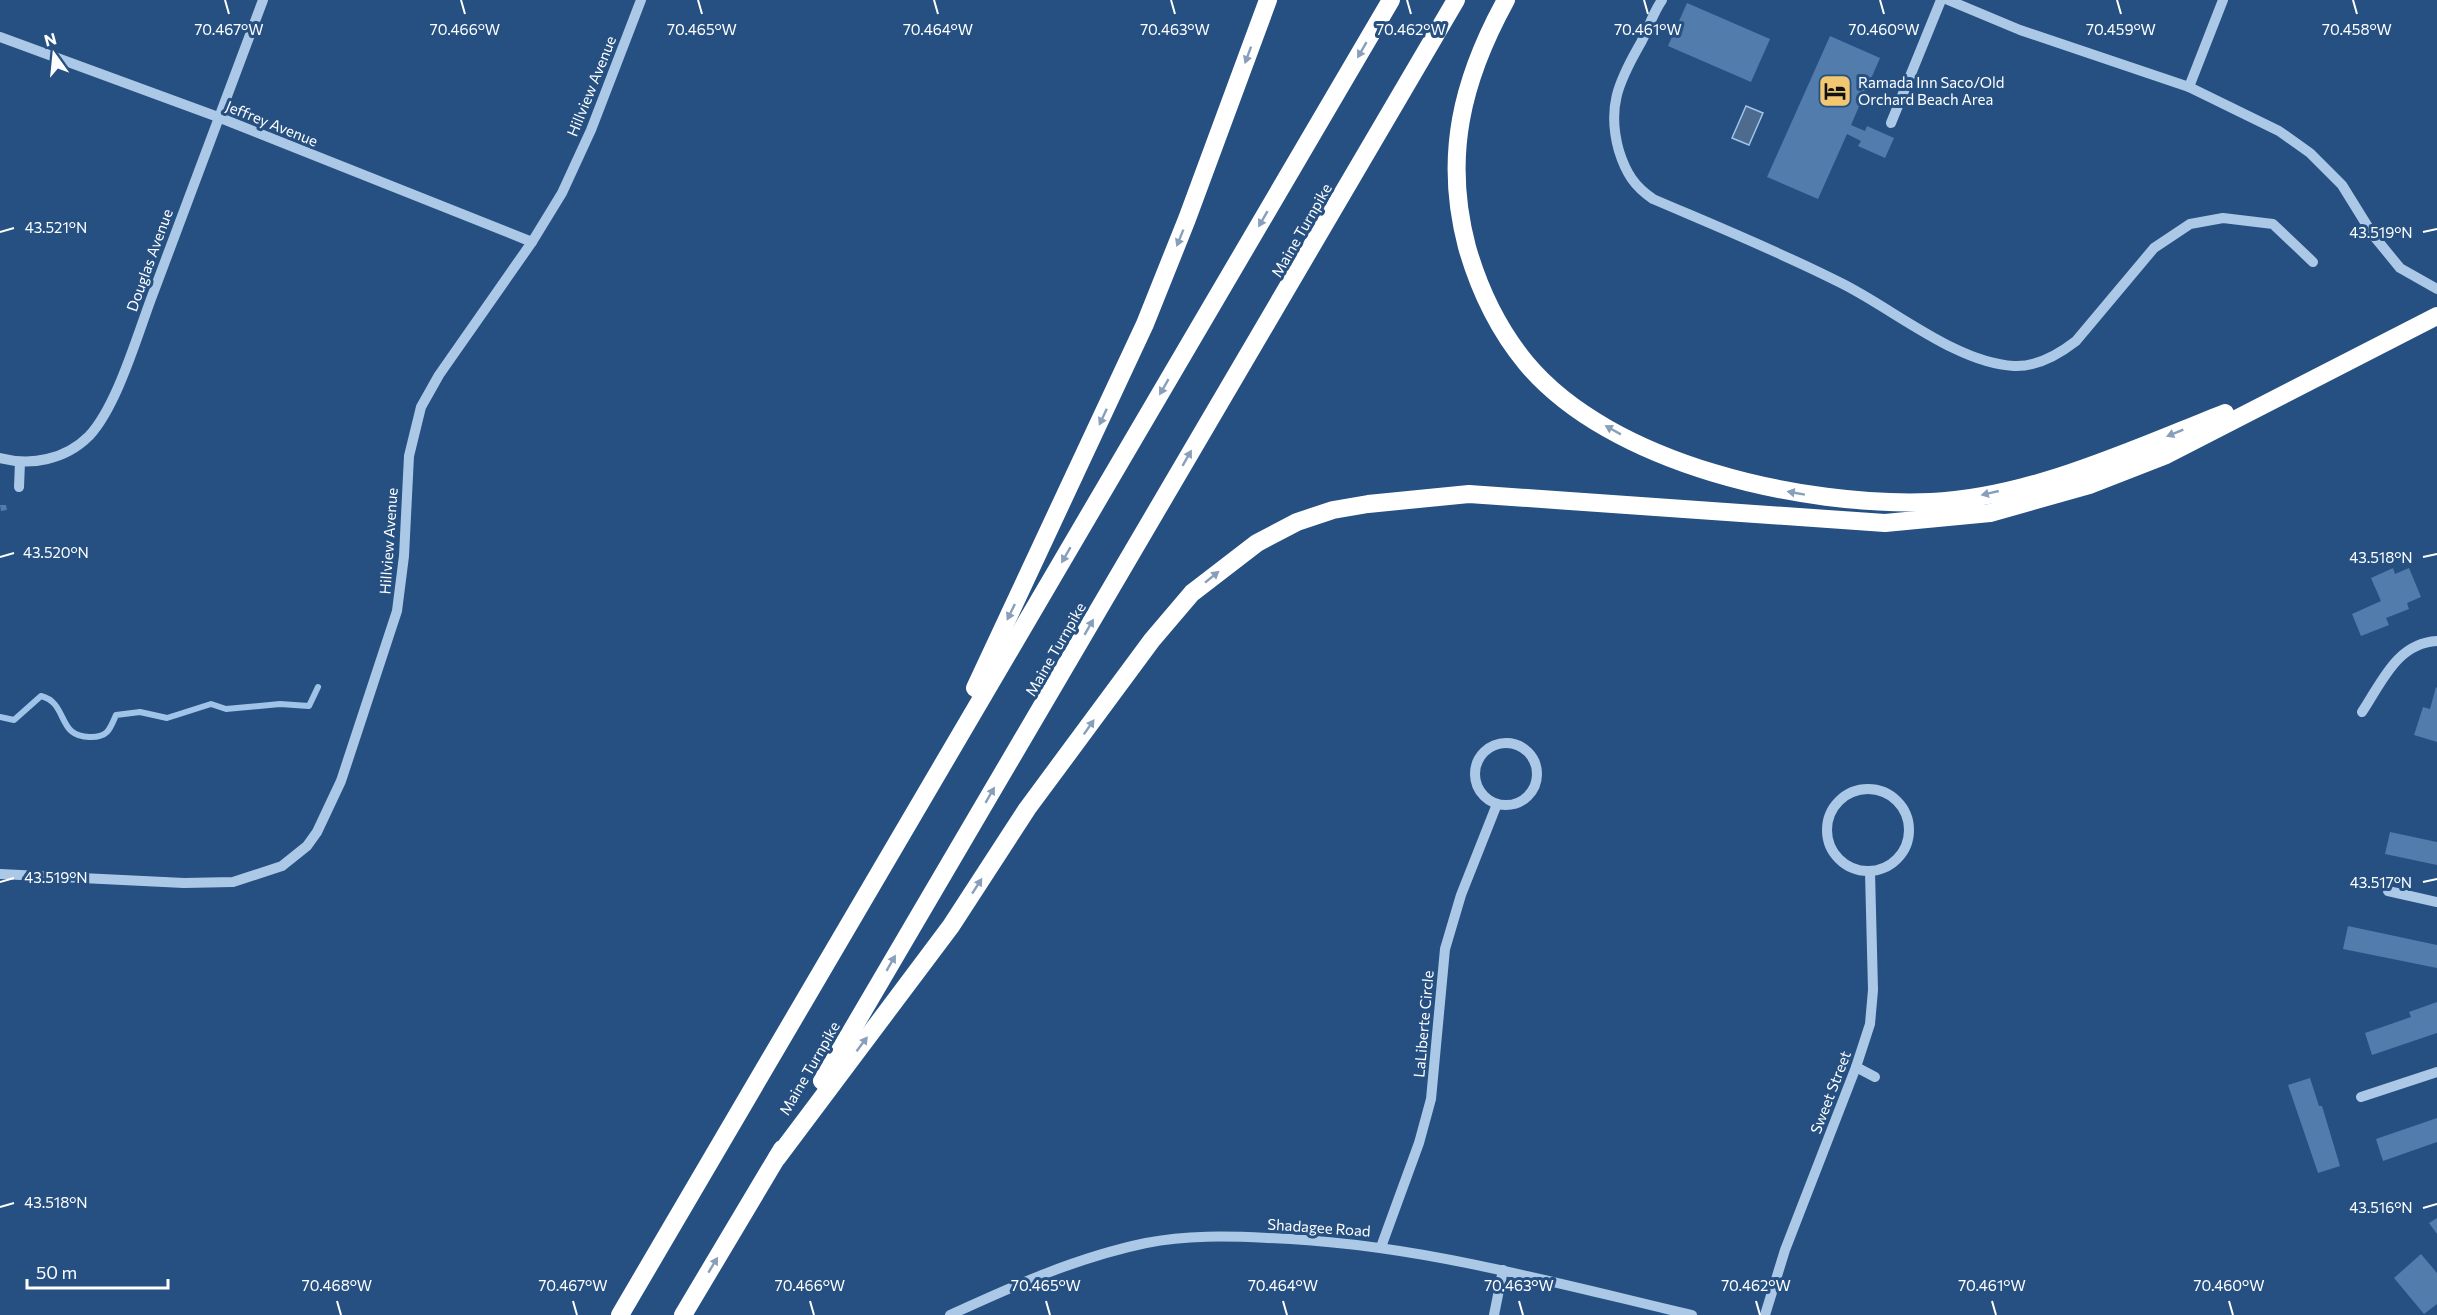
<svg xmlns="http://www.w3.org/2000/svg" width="2437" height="1315" font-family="Commissioner,sans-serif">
<rect width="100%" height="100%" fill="#255081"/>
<!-- water -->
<path fill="#4d6b8e" stroke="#a0c4e7" stroke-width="1.5" d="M1746,106L1763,113L1749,145L1732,138Z"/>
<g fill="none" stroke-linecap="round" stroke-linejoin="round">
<!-- stream -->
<path stroke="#a0c4e7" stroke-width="6" d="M0,717L14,720L41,696C69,703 56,738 91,737C108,737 110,729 116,715L140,712L167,718L211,704L226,709L280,704L309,706L318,687"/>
</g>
<!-- building -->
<g fill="#517cac">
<path d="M1687,3L1770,39L1751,82L1668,46Z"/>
<path d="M1830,36L1880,58L1851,125L1865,131L1867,126L1894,138L1885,158L1858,146L1861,141L1847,134L1818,199L1767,177Z"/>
<path d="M0,505H6L7,510L1,511Z"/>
<path d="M2393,568L2395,574L2409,568L2421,597L2407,603L2409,609L2386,618L2389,625L2361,636L2352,614L2381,601L2371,578Z"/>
<path d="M2436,687L2437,688V742L2414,735L2423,707L2430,709Z"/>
<path d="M2390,832L2437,842V865L2385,854Z"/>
<path d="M2348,926L2437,945V968L2343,949Z"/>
<path d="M2437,1002V1033L2372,1055L2365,1033L2411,1017L2409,1012Z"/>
<path d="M2310,1078L2319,1106H2322L2340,1166L2318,1173L2288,1085Z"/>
<path d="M2437,1118V1142L2383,1161L2376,1139Z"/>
<path d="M2437,1218V1234L2429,1223Z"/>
<path d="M2421,1254L2437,1273V1304L2424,1314L2394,1278Z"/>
</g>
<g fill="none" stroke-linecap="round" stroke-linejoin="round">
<!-- minor -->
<g stroke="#acc8e7" stroke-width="10">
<path d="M1662,0C1652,14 1648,31 1639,46C1618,83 1607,108 1619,151C1626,173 1634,186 1653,199C1716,226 1780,252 1841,283C1892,308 1956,363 2014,366C2037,367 2058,355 2076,341L2154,248L2190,224L2223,218L2273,224L2313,262"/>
<path d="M1948,0L2020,30L2189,87L2279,131L2310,153L2342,185L2373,235L2400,268L2437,289"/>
<path d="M0,37L218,117L532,242"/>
<path d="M2189,87L2223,0"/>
<path d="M1891,123L1941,0"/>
<path d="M0,458C31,466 65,460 89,436C118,405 138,332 154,291C190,194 226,97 263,0"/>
<path d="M19,487L20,462"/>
<path d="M2362,712C2382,682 2397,643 2437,641"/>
<circle cx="1506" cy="774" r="31"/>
<circle cx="1868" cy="830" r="41"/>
<path d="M0,874L184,883L233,882L282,866L307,846L317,832L341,781L397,611L404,556L409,456L421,407L439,375L532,242L562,193L591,130L641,0"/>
<path d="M2388,891L2437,902"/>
<path d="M1856,1067L1875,1077"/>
<path d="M2361,1097L2437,1072"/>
<path d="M1381,1247L1419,1143L1431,1099L1445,949L1461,895L1497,804"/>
<path d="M950,1315C1013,1286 1078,1257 1146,1243C1186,1235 1227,1236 1268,1238C1413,1243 1551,1282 1692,1315"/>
<path d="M1494,1315L1503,1270"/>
<path d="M1765,1315L1785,1250L1856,1067L1870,1024L1873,990L1870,872"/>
</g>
<!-- highway -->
<g stroke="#fff" stroke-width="18">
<path d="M1506,0C1462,80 1443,156 1467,247C1479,289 1498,329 1526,363C1611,465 1804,507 1931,502C2029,498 2134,449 2225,413"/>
<path d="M975,688L1145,324L1187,219L1268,0"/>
<path d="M822,1081L1456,0"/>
<path d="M777,1158L951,926L1027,809L1152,640L1192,593L1257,543L1297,522L1333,510L1368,504L1469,494L1885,523L1990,513L2089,485L2166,455L2437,316"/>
<path d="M620,1315L1391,0"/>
<path d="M683,1315L782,1149"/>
</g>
</g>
<!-- one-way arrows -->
<defs><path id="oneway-solid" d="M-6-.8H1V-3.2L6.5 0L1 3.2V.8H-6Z" transform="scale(1.5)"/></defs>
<g fill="#879fba">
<use href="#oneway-solid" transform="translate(1362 50) rotate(120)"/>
<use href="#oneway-solid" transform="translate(1248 55) rotate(110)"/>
<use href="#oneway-solid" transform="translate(1263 219) rotate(120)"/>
<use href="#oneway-solid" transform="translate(1180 238) rotate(112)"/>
<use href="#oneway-solid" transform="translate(1164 387) rotate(120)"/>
<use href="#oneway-solid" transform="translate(1103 417) rotate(115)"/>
<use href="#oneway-solid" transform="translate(1613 430) rotate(-151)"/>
<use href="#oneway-solid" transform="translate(2175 433) rotate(158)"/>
<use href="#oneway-solid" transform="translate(1187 458) rotate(-60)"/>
<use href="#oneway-solid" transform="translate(1796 493) rotate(-170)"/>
<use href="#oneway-solid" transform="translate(1990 493) rotate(167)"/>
<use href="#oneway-solid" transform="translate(1066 555) rotate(120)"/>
<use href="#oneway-solid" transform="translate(1212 577) rotate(-39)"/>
<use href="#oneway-solid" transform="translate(1011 612) rotate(116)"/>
<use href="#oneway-solid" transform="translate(1089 627) rotate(-60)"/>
<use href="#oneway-solid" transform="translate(1089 727) rotate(-55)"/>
<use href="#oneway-solid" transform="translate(990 795) rotate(-60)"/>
<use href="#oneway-solid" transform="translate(977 886) rotate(-57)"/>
<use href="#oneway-solid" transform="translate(891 963) rotate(-60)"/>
<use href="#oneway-solid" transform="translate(862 1044) rotate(-53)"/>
<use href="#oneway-solid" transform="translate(713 1265) rotate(-59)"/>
</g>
<!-- ticks -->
<path fill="none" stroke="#fff" stroke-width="2" d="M225,0L229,14M461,0L465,14M698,0L702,14M934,0L938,14M1171,0L1175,14M1407,0L1411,14M1644,0L1648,14M1880,0L1884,14M2117,0L2121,14M2353,0L2357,14M0,232L14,228M2423,232L2437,229M0,557L14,553M2423,557L2437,554M0,882L14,878M2423,882L2437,879M0,1207L14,1203M2423,1208L2437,1204M337,1301L341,1315M573,1301L577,1315M810,1301L814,1315M1046,1301L1050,1315M1283,1301L1287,1315M1519,1301L1523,1315M1756,1301L1760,1315M1992,1301L1996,1315M2229,1301L2233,1315"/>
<!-- icons -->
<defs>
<symbol id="hotel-square" viewBox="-11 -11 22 22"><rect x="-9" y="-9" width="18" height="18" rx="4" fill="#f1c870" stroke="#255081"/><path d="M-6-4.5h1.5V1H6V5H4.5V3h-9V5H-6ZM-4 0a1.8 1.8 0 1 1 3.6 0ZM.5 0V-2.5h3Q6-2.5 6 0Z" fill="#111"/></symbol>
</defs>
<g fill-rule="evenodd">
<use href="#hotel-square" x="1816" y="72" width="38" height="38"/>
</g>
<g text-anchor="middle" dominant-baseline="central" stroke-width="6" stroke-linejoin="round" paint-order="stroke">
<!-- poi labels -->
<g font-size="15" fill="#fff" stroke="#255081" text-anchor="start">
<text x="1858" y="82">Ramada Inn Saco/Old<tspan x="1858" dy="17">Orchard Beach Area</tspan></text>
</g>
<!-- street labels -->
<g font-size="15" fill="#fff" stroke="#255081">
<text transform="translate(591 86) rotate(-68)">Hillview Avenue</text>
<text transform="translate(272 123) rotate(22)">Jeffrey Avenue</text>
<text transform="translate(1301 230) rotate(-60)">Maine Turnpike</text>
<text transform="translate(149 260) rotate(-70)">Douglas Avenue</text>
<text transform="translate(388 541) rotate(-86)">Hillview Avenue</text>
<text transform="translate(1055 649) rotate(-60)">Maine Turnpike</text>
<text transform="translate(1423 1024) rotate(-85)">LaLiberte Circle</text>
<text transform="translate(809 1068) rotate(-60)">Maine Turnpike</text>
<text transform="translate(1830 1092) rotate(-69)">Sweet Street</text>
<text transform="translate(1319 1227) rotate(4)">Shadagee Road</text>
</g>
</g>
<g font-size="15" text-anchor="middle" fill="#fff" stroke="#255081" stroke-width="6" stroke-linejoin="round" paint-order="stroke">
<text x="229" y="35">70.467°W</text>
<text x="465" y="35">70.466°W</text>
<text x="702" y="35">70.465°W</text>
<text x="938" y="35">70.464°W</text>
<text x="1175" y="35">70.463°W</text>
<text x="1411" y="35">70.462°W</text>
<text x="1648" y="35">70.461°W</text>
<text x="1884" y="35">70.460°W</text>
<text x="2121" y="35">70.459°W</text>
<text x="2357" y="35">70.458°W</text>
<text x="56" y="233">43.521°N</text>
<text x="2381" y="238">43.519°N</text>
<text x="56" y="558">43.520°N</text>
<text x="2381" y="563">43.518°N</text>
<text x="56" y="883">43.519°N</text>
<text x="2381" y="888">43.517°N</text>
<text x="56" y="1208">43.518°N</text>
<text x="2381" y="1213">43.516°N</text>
<text x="337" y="1291">70.468°W</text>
<text x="573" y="1291">70.467°W</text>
<text x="810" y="1291">70.466°W</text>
<text x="1046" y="1291">70.465°W</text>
<text x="1283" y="1291">70.464°W</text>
<text x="1519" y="1291">70.463°W</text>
<text x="1756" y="1291">70.462°W</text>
<text x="1992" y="1291">70.461°W</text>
<text x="2229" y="1291">70.460°W</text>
</g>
<!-- north arrow -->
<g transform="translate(54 54) rotate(345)" stroke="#255081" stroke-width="4.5" paint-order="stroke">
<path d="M0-4.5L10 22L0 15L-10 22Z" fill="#ffffff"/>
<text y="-9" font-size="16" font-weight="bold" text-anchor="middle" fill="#ffffff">N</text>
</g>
<!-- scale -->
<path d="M27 1279v9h141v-9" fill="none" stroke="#ffffff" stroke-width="3"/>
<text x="36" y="1279" font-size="18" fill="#ffffff" stroke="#255081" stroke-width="4.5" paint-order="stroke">50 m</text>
</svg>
